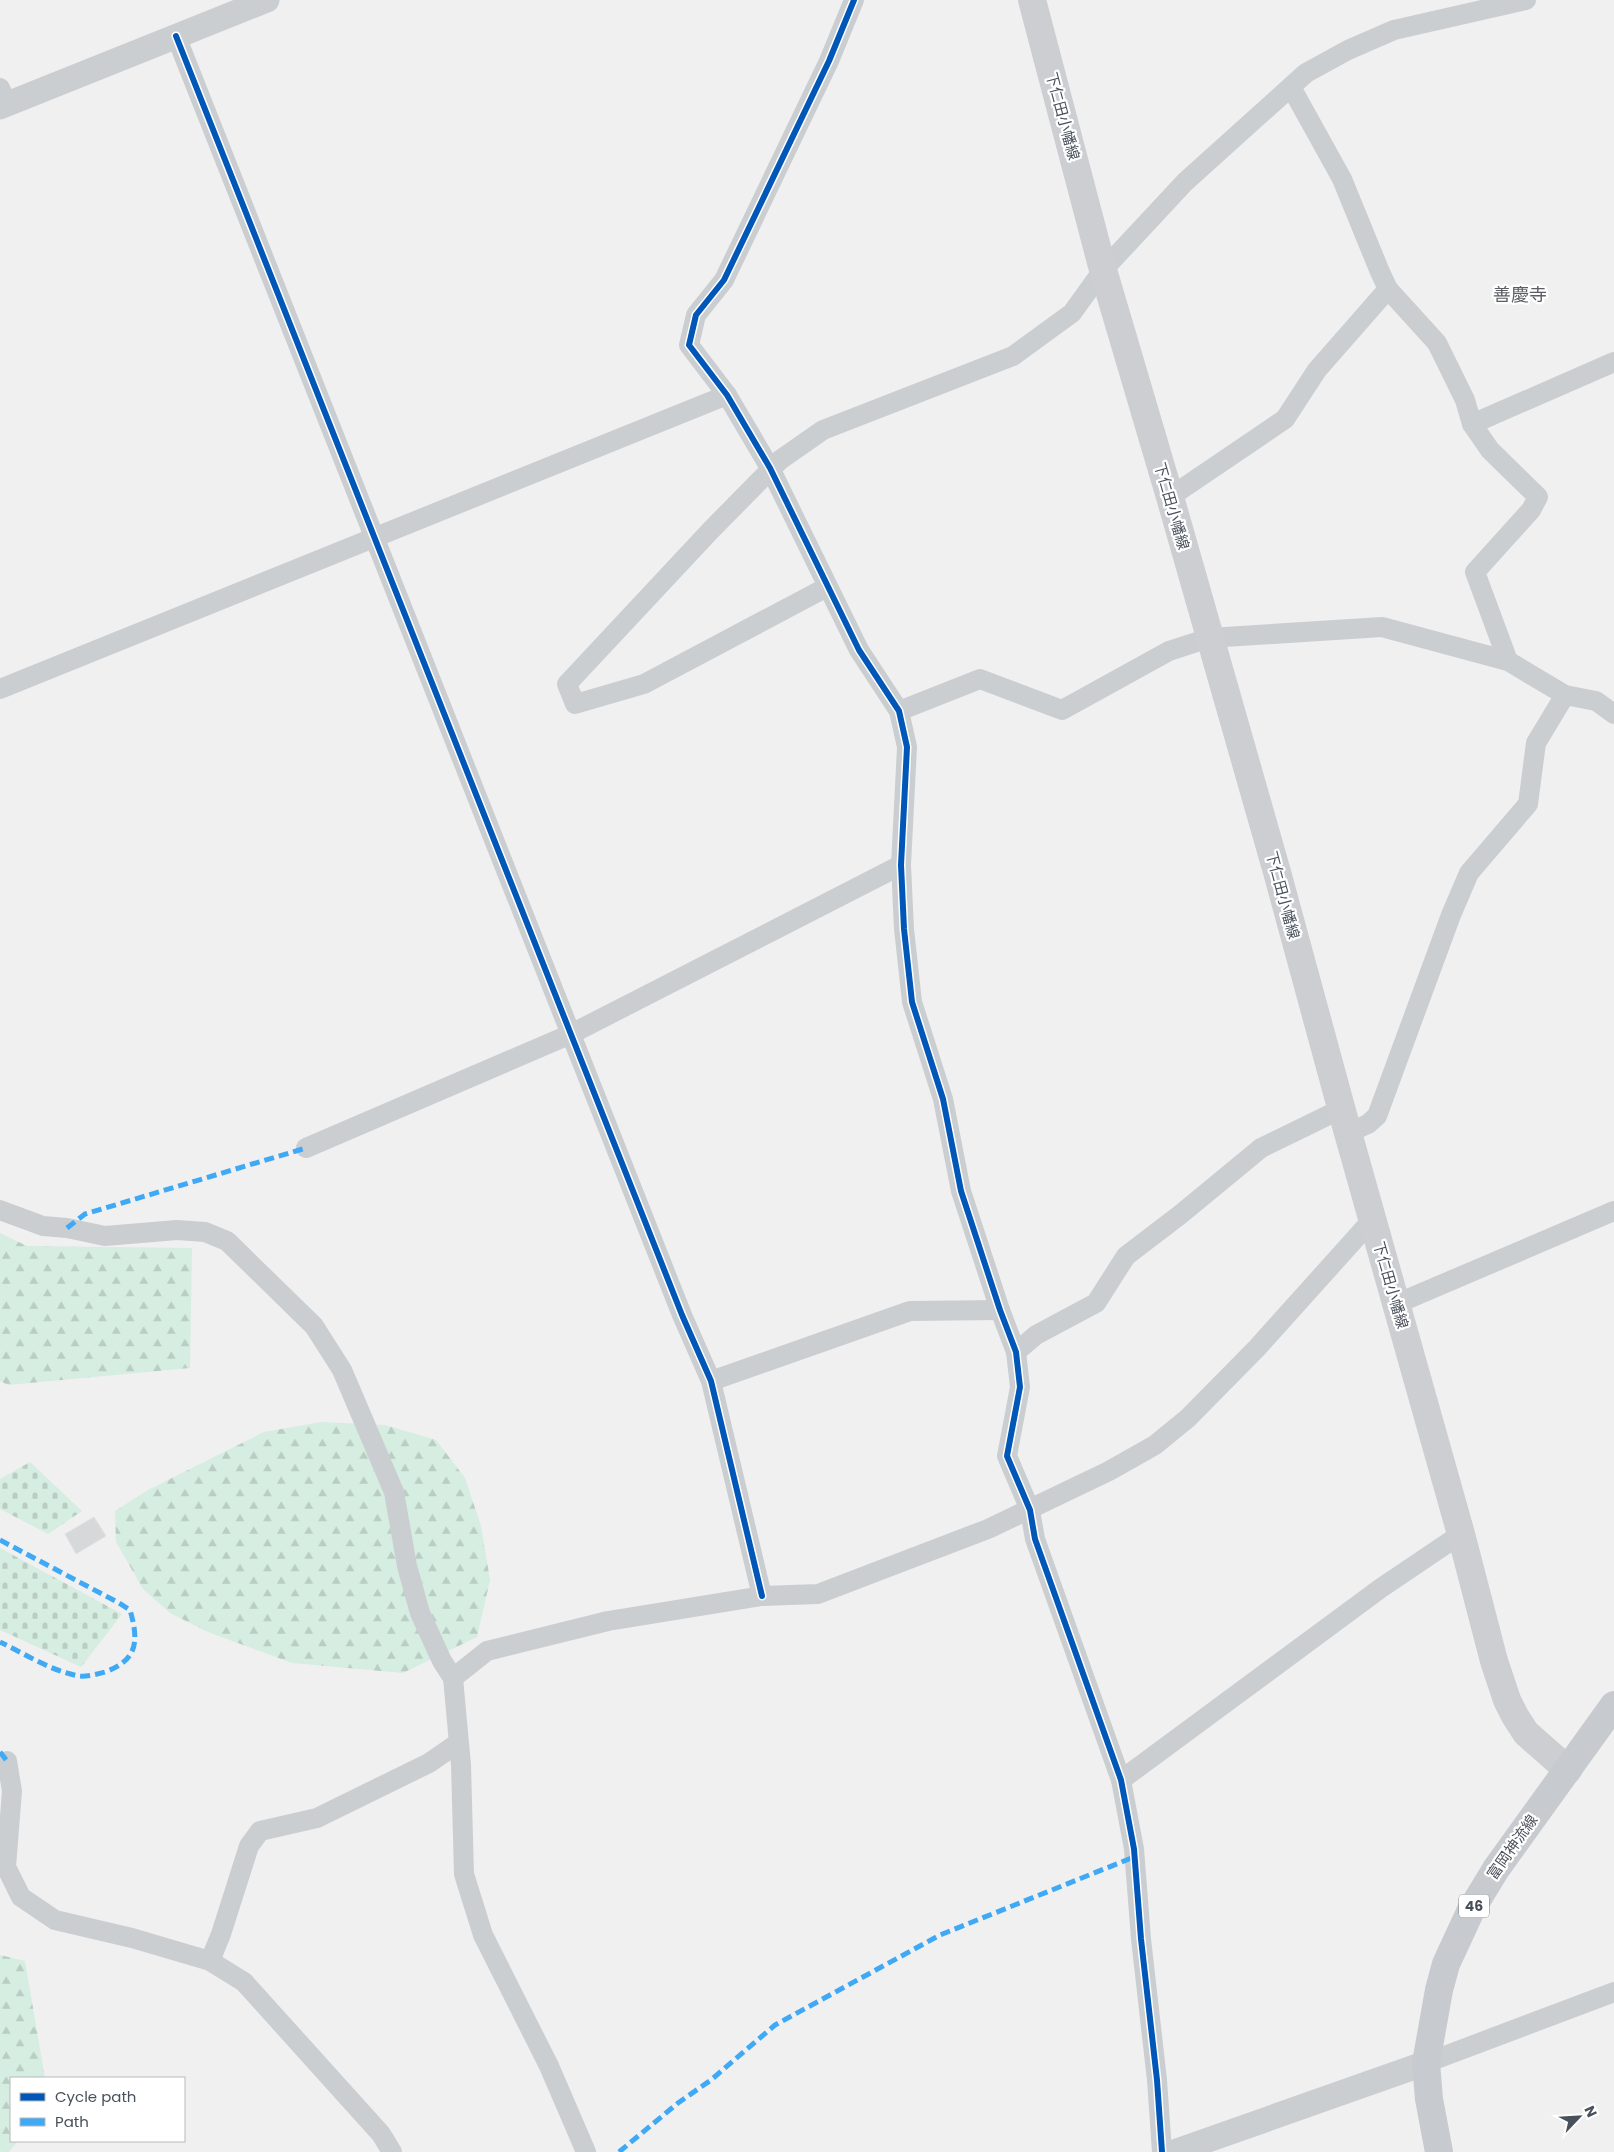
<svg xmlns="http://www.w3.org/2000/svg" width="1614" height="2152" font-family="Poppins,'Noto Sans JP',sans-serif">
<defs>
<pattern id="forest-firs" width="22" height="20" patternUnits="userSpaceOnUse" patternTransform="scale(1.25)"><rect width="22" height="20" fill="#d6ede1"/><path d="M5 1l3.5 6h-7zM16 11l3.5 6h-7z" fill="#b9cdc3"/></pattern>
<pattern id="cemetery-stones" width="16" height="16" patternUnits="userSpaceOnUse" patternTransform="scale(1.25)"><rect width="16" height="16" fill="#d6ede1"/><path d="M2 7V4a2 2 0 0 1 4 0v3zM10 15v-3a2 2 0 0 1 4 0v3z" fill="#b9cdc3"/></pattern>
</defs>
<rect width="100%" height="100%" fill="#f0f0f0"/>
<!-- forest -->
<g fill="url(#forest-firs)">
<path d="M0,1233L27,1246L192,1248L190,1368L8,1385L0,1381Z"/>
<path d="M321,1422L385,1425L436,1440L465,1478L481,1526L490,1580L477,1637L403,1673L292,1663L208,1632L170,1613L143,1589L116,1542L115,1511L148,1490L264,1432Z"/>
<path d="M0,1955L25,1961L45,2078H11V2141H18L9,2152H0Z"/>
</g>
<!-- cemetery -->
<g fill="url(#cemetery-stones)">
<path d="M30,1462L82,1511L48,1534L0,1509V1479Z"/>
<path d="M0,1548L122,1614L81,1667L0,1630Z"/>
</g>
<!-- building -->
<path fill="#d7d8da" stroke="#e1e2e3" d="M94,1517L106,1536L76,1554L65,1534Z"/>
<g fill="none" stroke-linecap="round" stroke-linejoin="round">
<!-- minor -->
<g stroke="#cbced1" stroke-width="20">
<path d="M854,0L829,61L724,280L696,315L689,345L727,395L770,468L859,650L899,711L907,747L901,865L904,929L912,1002L943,1099L961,1191L1000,1310L1016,1352L1020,1387L1007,1456L1030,1510L1035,1539L1121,1780L1134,1849L1141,1939L1157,2080L1162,2152"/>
<path d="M176,36L682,1315L711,1381L762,1596"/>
<path d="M1291,87L1342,179L1380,272L1388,289L1437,343L1465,400L1472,424L1490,450L1538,497L1531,510L1475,572L1508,661"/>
<path d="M0,88L7,104"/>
<path d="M1472,424L1614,362"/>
<path d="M1170,497L1285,419L1317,370L1388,289"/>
<path d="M827,587L644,684L575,704L567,684L711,530L780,460L823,430L1013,356L1072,313L1103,270L1185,182L1306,73L1348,50L1394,30L1526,0"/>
<path d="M0,689L727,395"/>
<path d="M899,711L980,679L1062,710L1169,651L1209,638L1382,627L1508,661L1565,695L1596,701L1614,714"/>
<path d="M1348,1133L1368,1124L1377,1116L1451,915L1469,873L1528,804L1536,743L1565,695"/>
<path d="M306,1148L571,1034L901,865"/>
<path d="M0,1210L43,1226L67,1228L105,1236L177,1230L205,1232L227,1241L314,1326L342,1370L394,1492L407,1566L420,1613L442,1661L453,1678L461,1765L464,1874L483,1935L549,2066L586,2152"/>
<path d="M1396,1304L1614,1211"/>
<path d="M1016,1352L1036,1335L1096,1303L1126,1256L1181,1214L1261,1148L1341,1109"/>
<path d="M711,1381L910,1311L1000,1310"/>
<path d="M453,1678L487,1651L608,1621L762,1596L818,1594L988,1529L1109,1471L1155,1445L1188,1418L1257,1348L1372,1220"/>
<path d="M7,1761L12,1791L6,1867L21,1897L55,1920L132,1938L210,1961L244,1982L381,2134L392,2152"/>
<path d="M1121,1780L1381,1588L1461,1534"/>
<path d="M210,1961L221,1934L249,1846L260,1831L317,1818L429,1763L458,1743"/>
<path d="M1426,2063L1614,1992"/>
</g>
<!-- tertiary -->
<g stroke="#cbced1" stroke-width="25">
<path d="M0,107L267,0"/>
<path d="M1174,2152L1426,2063"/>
</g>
<!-- secondary -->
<path stroke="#ccced1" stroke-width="28" d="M1032,0L1103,270L1170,497L1277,872L1348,1133L1461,1534L1494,1661L1507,1700L1515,1716L1526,1733L1568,1770"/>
<!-- primary -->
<path stroke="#c7cace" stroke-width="28" d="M1439,2152L1429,2099L1426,2063L1439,1990L1446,1964L1471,1910L1496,1869L1614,1705"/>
<!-- quiet -->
<g stroke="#3fa9f5" stroke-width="5" stroke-dasharray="10 5" stroke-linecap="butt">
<path d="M67,1228L85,1214L306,1148"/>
<path d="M0,1540L119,1603L130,1610C139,1641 138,1660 105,1672C98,1674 86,1677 79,1676C51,1671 25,1654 0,1642"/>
<path d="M0,1752L7,1761"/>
<path d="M619,2152L678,2103L711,2080L775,2025L940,1935L1134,1857"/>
</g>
<defs>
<g id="cycleway">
<path d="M854,0L829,61L724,280L696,315L689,345L727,395L770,468L859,650L899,711L907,747L901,865L904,929L912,1002L943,1099L961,1191L1000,1310L1016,1352L1020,1387L1007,1456L1030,1510L1035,1539L1121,1780L1134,1849L1141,1939L1157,2080L1162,2152"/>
<path d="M176,36L682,1315L711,1381L762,1596"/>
</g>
</defs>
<!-- cycleway casing -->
<use href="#cycleway" stroke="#fff" stroke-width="9"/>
<!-- cycleway -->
<use href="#cycleway" stroke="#0057b8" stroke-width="6"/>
</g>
<g text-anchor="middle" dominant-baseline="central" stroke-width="4.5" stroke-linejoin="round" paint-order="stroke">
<!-- shield labels -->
<rect fill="#fff" stroke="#7f848c" stroke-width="1" x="1459" y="1894.5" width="30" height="23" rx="4"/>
<g font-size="14" font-weight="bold" fill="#48505b">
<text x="1474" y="1906">46</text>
</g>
<!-- street labels -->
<g font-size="15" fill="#48505b" stroke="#fff">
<text transform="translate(1063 116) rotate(75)">下仁田小幡線</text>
<text transform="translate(1172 506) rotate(74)">下仁田小幡線</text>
<text transform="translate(1283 895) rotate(75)">下仁田小幡線</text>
<text transform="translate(1391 1285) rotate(74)">下仁田小幡線</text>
<text transform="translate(1512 1847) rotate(-55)">富岡神流線</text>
</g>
<!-- quarter labels -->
<g font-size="18" fill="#5c5e63" stroke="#fff">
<text x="1520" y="294">善慶寺</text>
</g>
</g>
<!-- legend -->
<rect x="10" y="2077" width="175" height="65" fill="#ffffff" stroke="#b6b9bd"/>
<rect x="20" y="2093" width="25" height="8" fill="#0057b8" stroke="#b6b9bd"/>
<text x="55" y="2102" font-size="15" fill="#48505b">Cycle path</text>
<rect x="20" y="2118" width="25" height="8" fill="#3fa9f5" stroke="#b6b9bd"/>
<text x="55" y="2127" font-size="15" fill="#48505b">Path</text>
<!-- north arrow -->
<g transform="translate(1579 2117) rotate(65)" stroke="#ffffff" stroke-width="4" paint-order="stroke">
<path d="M0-4L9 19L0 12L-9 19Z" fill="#48505b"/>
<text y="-8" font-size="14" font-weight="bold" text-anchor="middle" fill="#48505b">N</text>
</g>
</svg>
